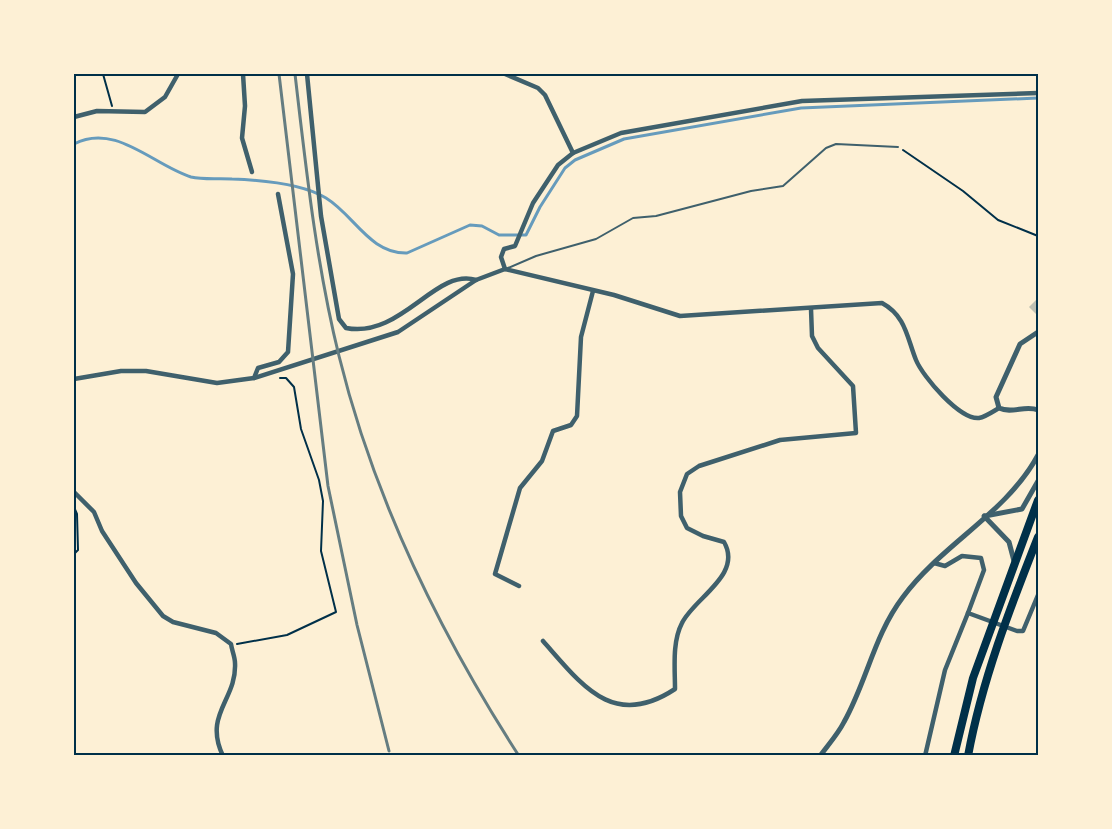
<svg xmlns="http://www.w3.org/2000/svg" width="1112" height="829" font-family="'PT Sans',sans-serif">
<rect width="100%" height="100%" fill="#fdf0d5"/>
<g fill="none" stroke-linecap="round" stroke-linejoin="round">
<!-- stream -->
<path stroke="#669bbc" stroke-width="3" d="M74,144C115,122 153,165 191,177C204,180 219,178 232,179C259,180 303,184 326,198C354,215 370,254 407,253L470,225L482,226L499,235H526L540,207L565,168L575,160L624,139L801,108L1038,98"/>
</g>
<!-- building -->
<path fill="#bec0b2" d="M1038,298V314L1037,315L1029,307Z"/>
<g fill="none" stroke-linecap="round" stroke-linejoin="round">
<!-- path -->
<g stroke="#003049" stroke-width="2">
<path d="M103,74L112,106"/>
<path d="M903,150L963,191L998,220L1038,236"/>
<path d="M74,507L77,514L78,550L74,554"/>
<path d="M237,644L287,635L336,612L321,551L323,501L319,480L301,429L294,387L286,378H280"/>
</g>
<!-- service -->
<path stroke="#3f606c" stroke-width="2" d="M508,268L536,256L596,239L633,218L656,216L751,191L783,186L826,148L836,144L898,147"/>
<!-- minor -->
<g stroke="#3f606c" stroke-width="4.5">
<path d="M243,74L245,106L242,138L252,172"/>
<path d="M307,74L321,216L339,319L346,328C401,339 436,267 476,280"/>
<path d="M505,74L538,88L545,95L573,153"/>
<path d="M74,117L97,111L145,112L165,97L178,74"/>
<path d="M505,269L501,257L504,249L515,246L533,203L558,165L573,153L621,133L802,101L1038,93"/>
<path d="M254,378L258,368L279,362L288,352L293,274L278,194"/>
<path d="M74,379L121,371H146L217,383L254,378L398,332L476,280L505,269L614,295L680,316L882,303C906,316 907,338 916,360C923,377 960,420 979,418C985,417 994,411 999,408"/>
<path d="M74,492L94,512L102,531L136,583L163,616L173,622L216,633L231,644C232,651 235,657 235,663C237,700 203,714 223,756"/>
<path d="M934,563L945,566L962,556L981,558L984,570L968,613L1017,631H1023L1038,595"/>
<path d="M519,586L495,574L520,488L542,461L553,431L571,425L577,416L581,337L593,291"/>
<path d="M543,641C582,685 613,730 675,689C675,668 672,642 682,623C694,598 743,575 724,542L703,536L687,528L681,516L680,492L687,474L699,466L780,440L856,433L853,386L818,348L812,336L811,309"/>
<path d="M925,756L945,670L968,613"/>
</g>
<!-- tertiary -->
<g stroke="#3f606c" stroke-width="5">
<path d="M1038,332L1020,344L996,397L999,408C1012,414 1025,405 1038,410"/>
<path d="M984,516L1009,542L1014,561"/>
<path d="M985,516L1022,509L1038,481"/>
<path d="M820,756C828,745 838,734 844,722C867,681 874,635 903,597C942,544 1007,513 1038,455"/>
</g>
<!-- trunk -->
<g stroke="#003049" stroke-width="8">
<path d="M954,756L973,678L1038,500"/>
<path d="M968,756C982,680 1010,608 1038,537"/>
</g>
<!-- rail -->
<g stroke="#657d81" stroke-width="3">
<path d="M279,74L328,486L357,625L389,751"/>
<path d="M295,74C306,168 316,263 339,356C374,499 439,632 519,756"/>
</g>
</g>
<!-- border -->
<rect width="1112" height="829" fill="none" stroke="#fdf0d5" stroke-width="150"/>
<rect x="75" y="75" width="962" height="679" fill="none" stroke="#003049" stroke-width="2"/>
</svg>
